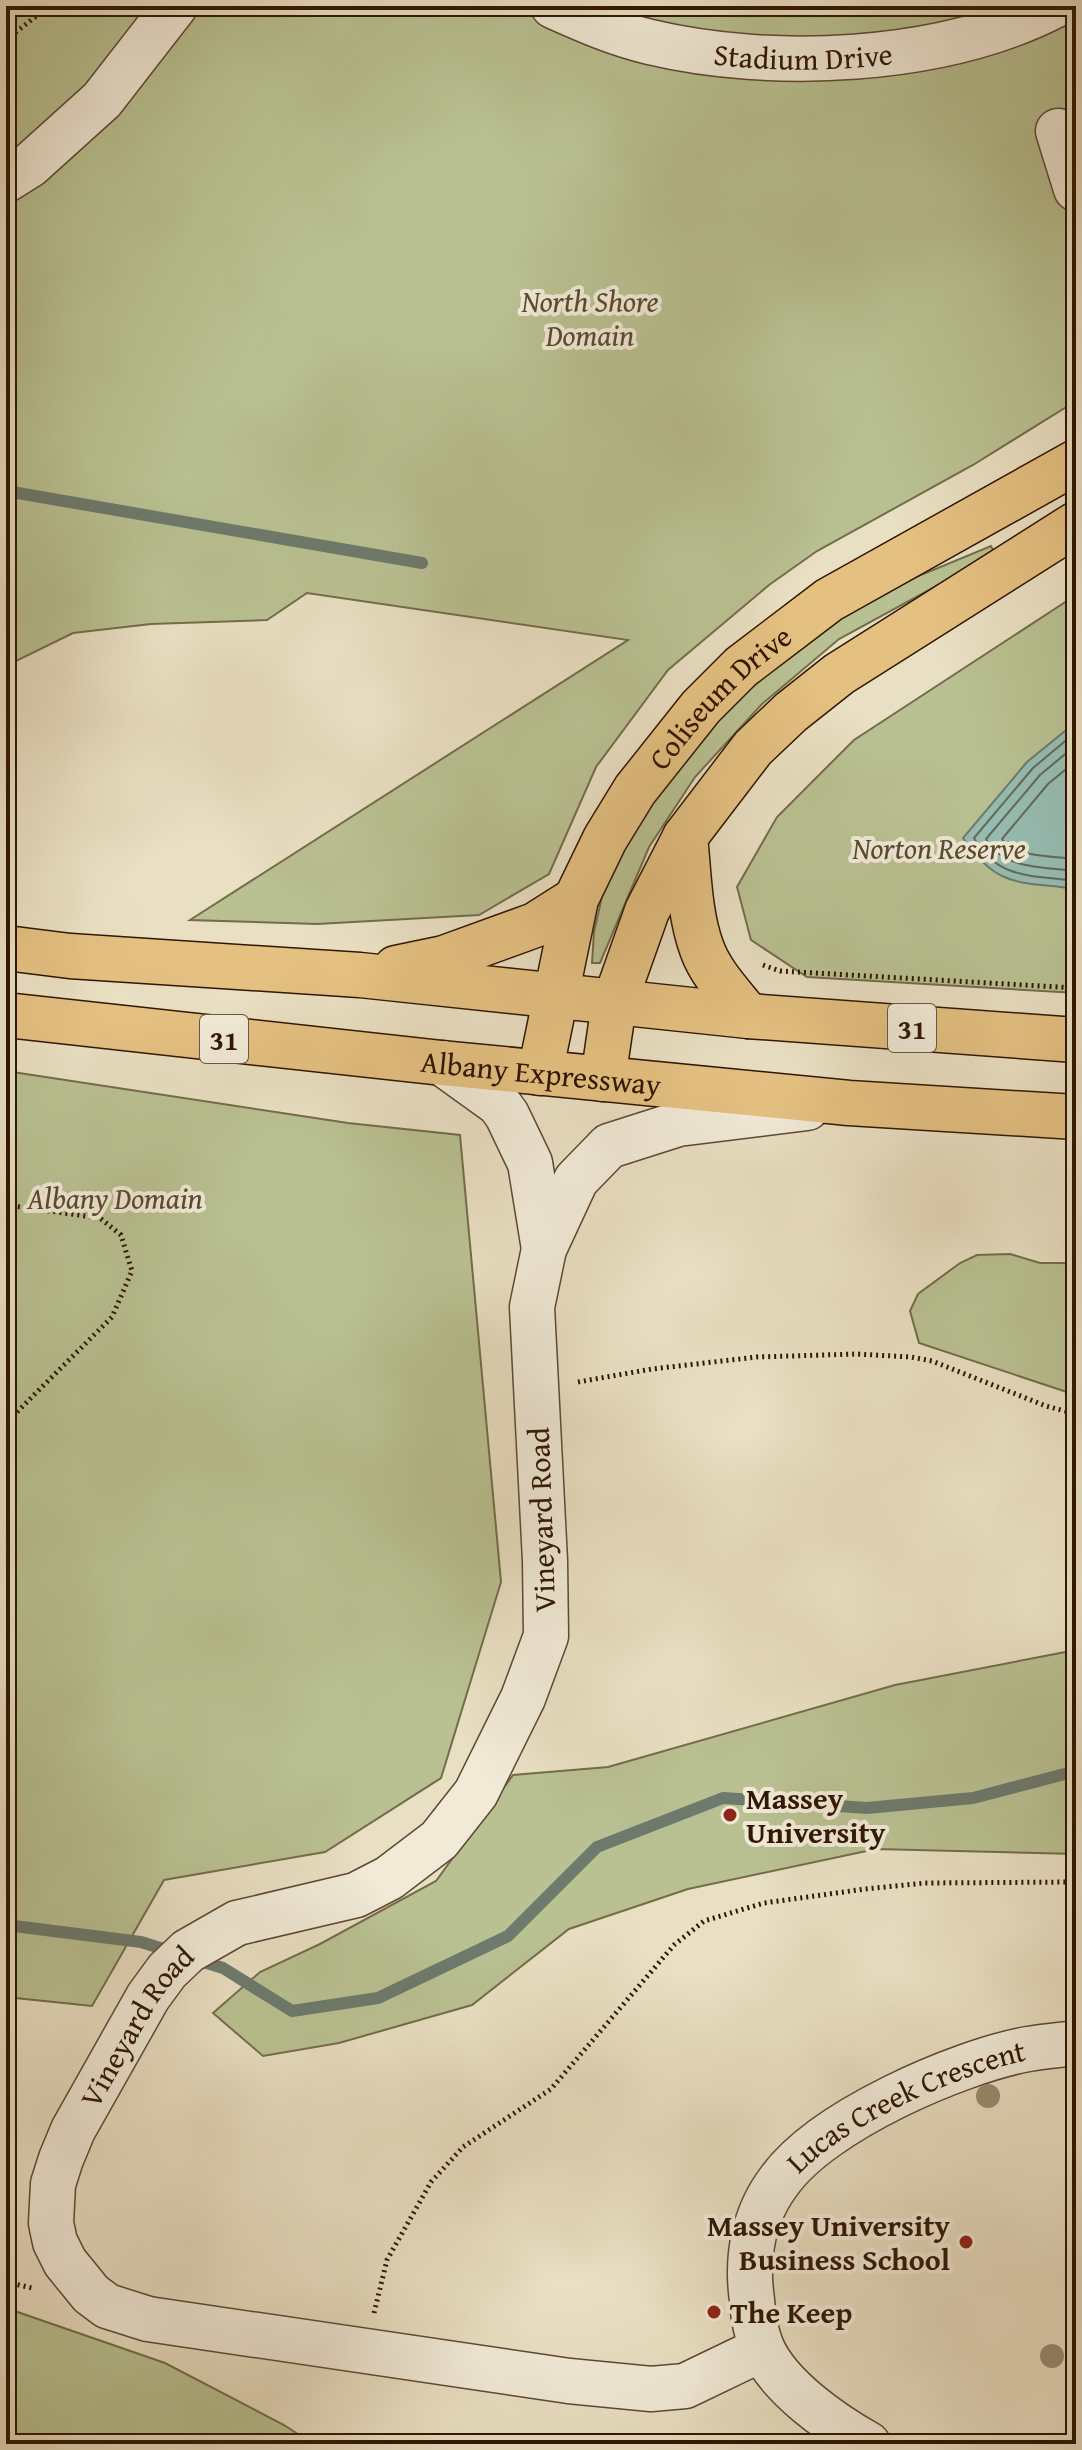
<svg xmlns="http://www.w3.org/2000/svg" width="1082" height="2450" font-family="'Gentium Book Plus',serif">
<rect width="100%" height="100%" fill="#e9dfc2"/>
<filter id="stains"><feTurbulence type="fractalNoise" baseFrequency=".0025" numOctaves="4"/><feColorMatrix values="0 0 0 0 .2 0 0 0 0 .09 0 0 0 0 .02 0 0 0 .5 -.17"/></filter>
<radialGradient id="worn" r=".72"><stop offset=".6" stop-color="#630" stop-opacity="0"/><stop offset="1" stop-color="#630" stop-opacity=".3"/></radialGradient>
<!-- green -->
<g fill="#b9c192" stroke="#746c4a" stroke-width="2">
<path d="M6,6H1076V401L973,465L817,551L769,585L668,670L596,767L549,874L479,915L317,924L190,920L628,640L307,593L267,620L151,624L73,633L6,666Z"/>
<path d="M991,546L995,554L839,639L762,704L695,777L649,847L600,963H592L594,932L603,892L618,852L664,779L723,703L853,603Z"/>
<path d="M1076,595V993L807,977L751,940L737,887L777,817L854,740Z"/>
<path d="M6,1071L348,1123L460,1135L501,1582L441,1778L325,1852L164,1880L92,2006L6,1997Z"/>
<path d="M1010,1254L1040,1263H1068L1076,1267V1395L919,1343L910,1311L918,1294L960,1263L977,1255Z"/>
<path d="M1076,1650V1854L876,1849L688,1889L569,1929L472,2005L339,2043L263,2056L213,2013L260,1972L320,1944L436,1881L513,1775L608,1767L895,1685Z"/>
<path d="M6,2308L165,2363L284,2425L313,2444H6Z"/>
</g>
<!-- water -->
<path fill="#97bdb3" stroke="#6d7a6d" stroke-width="2" d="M1076,722V889C1019,881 998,889 963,838L1027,762Z"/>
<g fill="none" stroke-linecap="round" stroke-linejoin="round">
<!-- shore -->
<g stroke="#636a5b" stroke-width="2">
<path d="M1076,732L1033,768L974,838C997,880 1034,875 1076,881"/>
<path d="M1076,745L1040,775L986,839C1003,870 1045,867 1076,871"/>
<path d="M1076,761L1048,784L1002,839C1016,858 1054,856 1076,859"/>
</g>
<!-- stream -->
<g stroke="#6d7a6d" stroke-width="12">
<path d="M6,491L422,563"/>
<path d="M6,1925L141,1942L173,1952"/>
<path d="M194,1959L223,1968L292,2011L378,1998L508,1936L597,1847L723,1798L867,1808L973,1798L1076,1771"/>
<path d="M6,2429L19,2444"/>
</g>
<defs>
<g id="minor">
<path id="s1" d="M553,6C584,20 616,34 650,42C772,71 941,64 1054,6"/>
<path d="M1058,131L1076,189"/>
<path d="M6,180L30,165L102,100L175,6"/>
<path d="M442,1063L499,1104L507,1115L530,1163L544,1249"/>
<path id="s2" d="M762,2349L685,2386L651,2389L569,2381L148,2319L107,2306L91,2294L65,2262L55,2242L51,2223L53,2184L61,2159L73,2130L148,1997L167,1971L188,1951L237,1923L356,1895L389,1878L439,1840L476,1793L523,1698L546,1636L545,1561L532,1307L544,1249L576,1180L609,1146L678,1124L807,1108"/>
<path id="s3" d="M868,2444C832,2424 779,2387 762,2348C756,2333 753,2316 752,2300C746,2258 753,2215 780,2180C823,2121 957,2062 1028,2049C1044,2046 1060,2045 1076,2043"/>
</g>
<g id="major">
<path d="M685,837C689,873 689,914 702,949C711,974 732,995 748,1016"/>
<path d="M6,948L70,956L360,975L748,1016L1076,1040"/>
<path d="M396,968L444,958L535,925L576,899"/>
<path id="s4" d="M6,1015L442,1063L849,1103L1076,1117"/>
<path id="s5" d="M540,1073L576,899L605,839L635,790L701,707L741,667L829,600L1076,462"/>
<path d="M603,1079L614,1004L647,911L685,837L753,748L791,712L839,674L1076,524"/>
</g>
</defs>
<!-- minor casing -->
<use href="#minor" stroke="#5e4833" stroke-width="47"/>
<!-- major casing -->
<use href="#major" stroke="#2f1603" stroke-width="47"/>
<!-- path -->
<g stroke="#2f1603" stroke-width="5" stroke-dasharray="2 4" stroke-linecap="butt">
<path d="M6,40L49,6"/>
<path d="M763,965L780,971L1076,988"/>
<path d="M6,1205L100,1218L121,1235L132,1271L112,1317L6,1423"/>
<path d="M578,1382L652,1369L757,1357L857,1354L911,1357L932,1361L1046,1406L1076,1414"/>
<path d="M6,2282L32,2288"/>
<path d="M374,2313L387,2260L431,2182L463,2147L551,2089L674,1945L704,1921L764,1903L865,1889L925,1883L1076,1882"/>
</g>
<!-- minor -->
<use href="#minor" stroke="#f1ead7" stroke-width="44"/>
<!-- major -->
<use href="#major" stroke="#e4c081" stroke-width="44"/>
</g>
<!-- trees -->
<g fill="#998c71">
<circle cx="988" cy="2096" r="12"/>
<circle cx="1052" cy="2356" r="12"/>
</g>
<!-- markers -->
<g fill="#8f2418" stroke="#f1ead7" stroke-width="3">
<circle cx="730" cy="1815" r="8"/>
<circle cx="966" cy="2242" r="8"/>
<circle cx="714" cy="2312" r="8"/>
</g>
<g text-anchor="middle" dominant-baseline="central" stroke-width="8" stroke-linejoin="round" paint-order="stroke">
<!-- shield labels -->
<g fill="#f1ead7" stroke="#695643" stroke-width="2">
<rect x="888" y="1004" width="48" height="48" rx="6"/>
<rect x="200" y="1015" width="48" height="48" rx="6"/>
</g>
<g font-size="28" font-weight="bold" fill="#2f1603">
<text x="912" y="1028">31</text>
<text x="224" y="1039">31</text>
</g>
<!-- street labels -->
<g font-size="30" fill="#2f1603" stroke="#f1ead7">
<text stroke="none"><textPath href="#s1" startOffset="258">Stadium Drive</textPath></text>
<text stroke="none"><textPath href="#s5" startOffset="428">Coliseum Drive</textPath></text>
<text stroke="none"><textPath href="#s4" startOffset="538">Albany Expressway</textPath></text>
<text transform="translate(541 1520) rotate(-92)">Vineyard Road</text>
<text stroke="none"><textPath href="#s2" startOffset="992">Vineyard Road</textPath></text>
<text stroke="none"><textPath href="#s3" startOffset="470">Lucas Creek Crescent</textPath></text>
</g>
<!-- park labels -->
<g font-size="30" font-style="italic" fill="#58492e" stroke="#f1ead7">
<text x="590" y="301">North Shore<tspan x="590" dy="34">Domain</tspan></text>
<text x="939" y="848">Norton Reserve</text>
<text x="115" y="1198">Albany Domain</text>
</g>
<!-- poi labels -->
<g font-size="30" font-weight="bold" fill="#2f1603" stroke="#f1ead7" text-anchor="start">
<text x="746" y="1798">Massey<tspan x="746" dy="34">University</tspan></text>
<text x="950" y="2225" text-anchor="end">Massey University<tspan x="950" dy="34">Business School</tspan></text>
<text x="730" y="2312">The Keep</text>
</g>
</g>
<!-- margin -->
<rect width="1082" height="2450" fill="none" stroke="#e9dfc2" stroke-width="32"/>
<rect x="8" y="8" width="1066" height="2434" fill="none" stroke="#2f1603" stroke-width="4"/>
<rect x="16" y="16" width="1050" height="2418" fill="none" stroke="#2f1603" stroke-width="2"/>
<rect width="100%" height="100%" filter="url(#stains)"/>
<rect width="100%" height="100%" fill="url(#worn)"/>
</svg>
